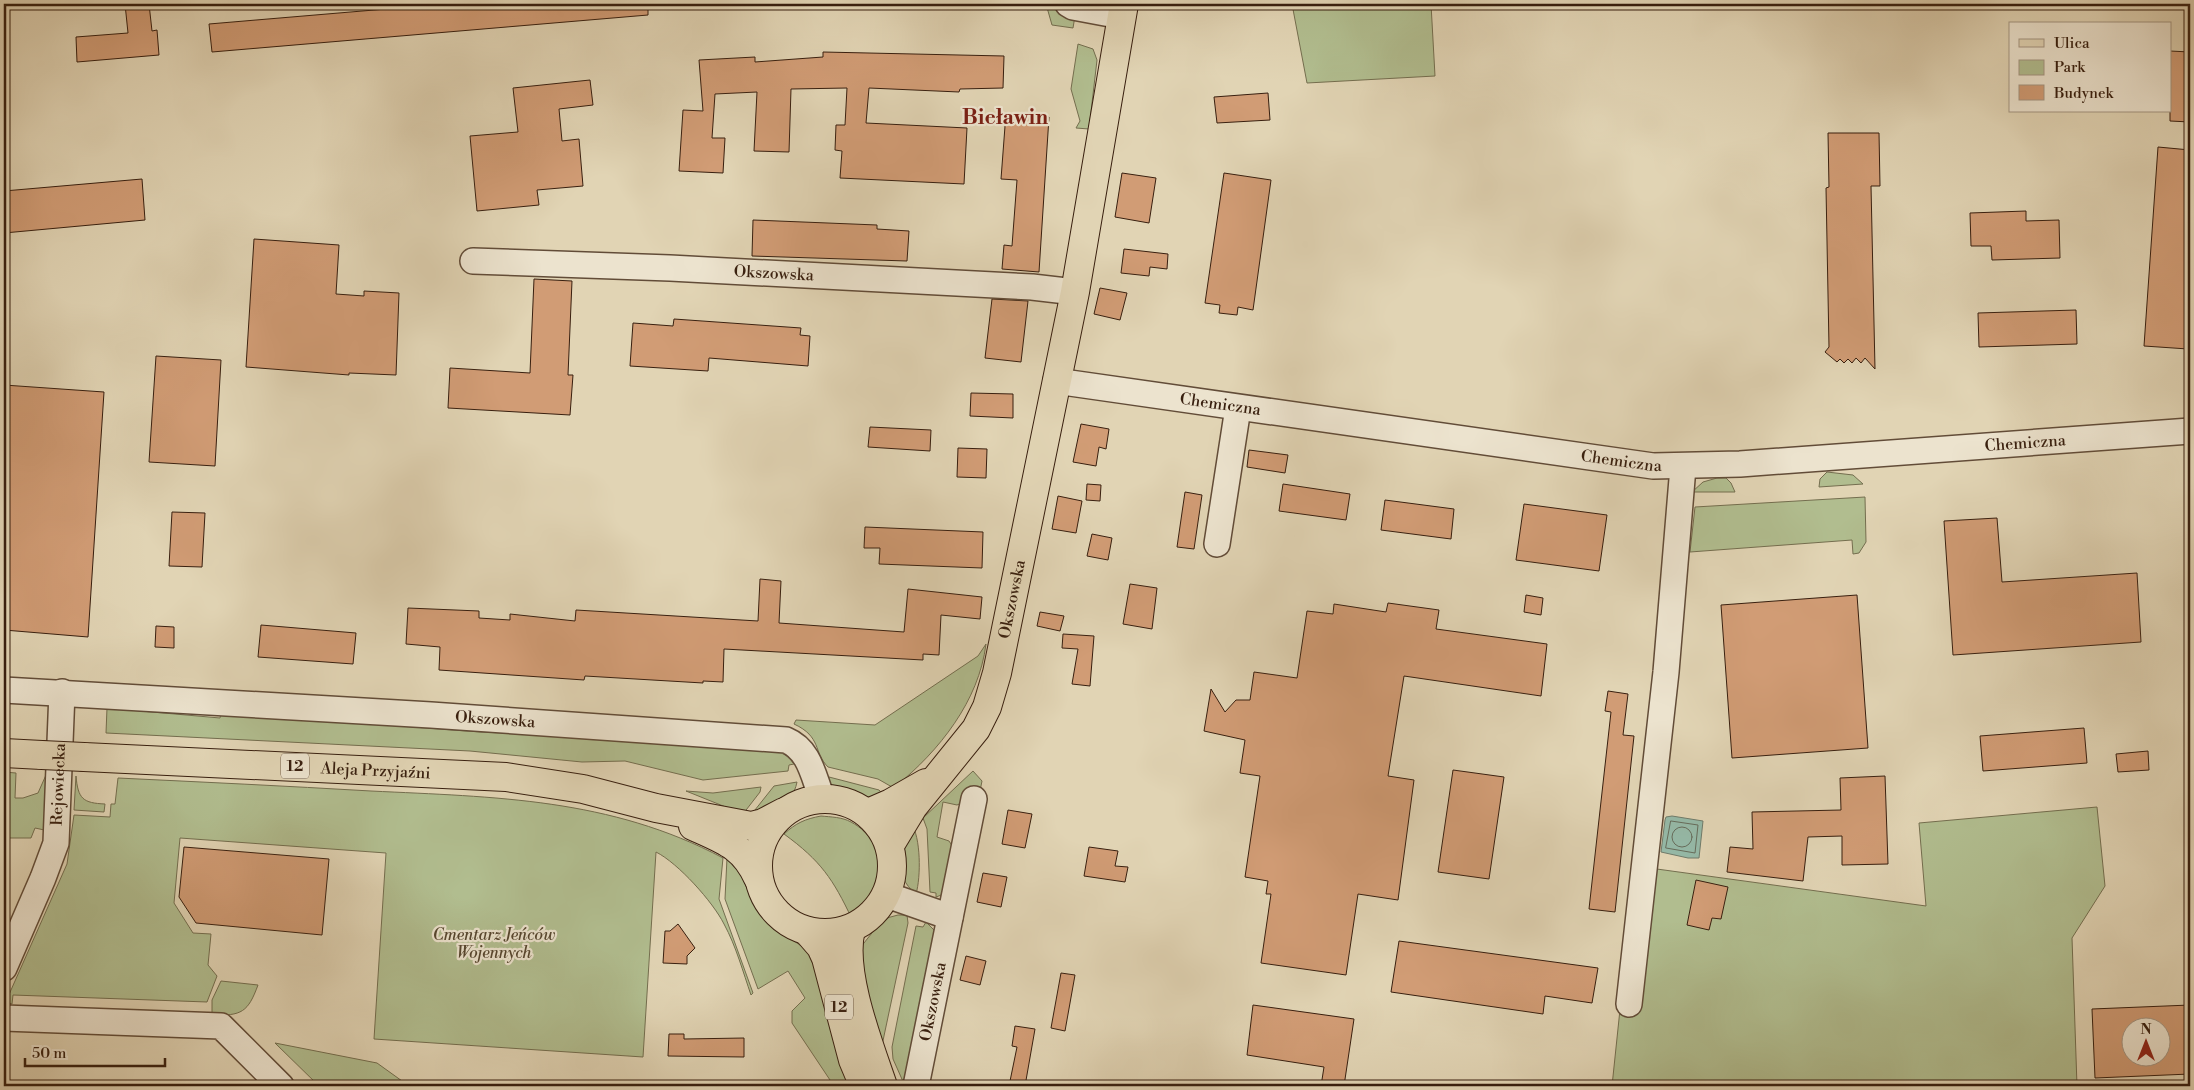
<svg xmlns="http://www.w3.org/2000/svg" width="2194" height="1090" font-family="'Libre Bodoni',serif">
<rect width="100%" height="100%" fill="#e1d4b4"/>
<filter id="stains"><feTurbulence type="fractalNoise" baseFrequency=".004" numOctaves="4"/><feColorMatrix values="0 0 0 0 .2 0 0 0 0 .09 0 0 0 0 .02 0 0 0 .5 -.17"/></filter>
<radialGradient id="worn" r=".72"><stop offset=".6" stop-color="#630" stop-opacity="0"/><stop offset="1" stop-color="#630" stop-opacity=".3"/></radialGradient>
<!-- green -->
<g fill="#b1bd8f" stroke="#746e4f">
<path d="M1046,4L1075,16L1073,28L1052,25Z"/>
<path d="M1292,4H1431L1435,76L1307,83Z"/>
<path d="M1078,44L1093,49L1097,60L1089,129L1076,128L1080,121L1071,89Z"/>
<path d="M1827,472L1853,475L1863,484L1819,487L1820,479Z"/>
<path d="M1717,478H1726L1731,483L1735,492H1692L1703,482Z"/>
<path d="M1865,497L1866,542L1859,553L1853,554L1852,540L1690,552L1695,507Z"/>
<path d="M986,644C979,701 939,751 896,786L892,787L878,779L828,767C813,752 822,737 794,724L796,720L875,725L978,656Z"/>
<path d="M107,708L220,718L221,713L481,732L766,745C779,748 787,752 794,764L789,765L788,771L703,780L625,761L582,762L470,751L106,733Z"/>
<path d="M973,771L982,781L980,791L968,788L964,802L957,805L943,802L937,837L949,841L955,850L944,894L936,897V893L930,892L927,829L923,818Z"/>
<path d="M4,772L16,773L15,798H23L38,793L46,775L52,776L49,831L35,828L31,838H4Z"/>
<path d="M76,776C78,799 83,803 105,804L104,812L74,810Z"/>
<path d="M829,777L879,790L885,796L869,803C850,797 834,796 823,779Z"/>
<path d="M118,778C202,782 286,786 371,791C495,797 610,798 723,858L719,899L753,993L751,995C743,972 736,946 724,924C713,902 678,863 656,852L643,1057L374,1039L386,853L180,838L174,903L193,933L211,934L208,965L217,976L207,1002L13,995L12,1004L9,1003L7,999L67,864L74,815L110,817L111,804H115Z"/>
<path d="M797,782C792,808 769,811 747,820L774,786Z"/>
<path d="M761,787L760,792L743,814L686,791L713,793Z"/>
<path d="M2097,807L2105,886L2072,938L2077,1086H1612L1635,866L1926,906L1919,823Z"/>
<path d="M821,816C831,817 842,817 851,822C892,844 885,894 852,919C833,879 821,861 784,834C796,823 805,819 821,816Z"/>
<path d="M911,823C921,837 921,877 916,894C892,875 900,848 911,823Z"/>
<path d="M727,858L742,863L751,896L767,922L814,955L857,1086H834L792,1023V1011L805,998L788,971L758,989L725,899Z"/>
<path d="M898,915H907L908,923L881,1050L867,1021L860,948L883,919Z"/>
<path d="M926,922L935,931L905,1086L893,1059L892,1047L916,926L923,927Z"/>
<path d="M221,981L258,985C248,1012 242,1016 212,1015V1000Z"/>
<path d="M275,1043L377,1063L409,1086H319Z"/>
</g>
<!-- water -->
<path fill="#95b9a7" stroke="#707b6a" d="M1672,816L1703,821L1699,858H1688L1661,852L1665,820L1666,817Z"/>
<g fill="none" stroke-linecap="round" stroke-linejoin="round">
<!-- shore -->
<g stroke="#666c5b" stroke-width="1">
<path d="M1671,821L1698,825L1695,853L1666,848Z"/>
<circle cx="1682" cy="837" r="10"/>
</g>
</g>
<!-- building -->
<g fill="#d19c75" stroke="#381f0f" fill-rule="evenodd">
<path d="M125,4H149L152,31L157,30L159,55L77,62L76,37L128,33Z"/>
<path d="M445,4H648V15L212,52L209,24Z"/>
<path d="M2170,51L2190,52V122L2170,121Z"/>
<path d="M823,52L1004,56L1003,88L960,89L959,92L869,88L866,123L967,128L964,184L840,178L842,151L835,150L836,125H845L847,88L791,89L789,152L754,151L757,92L715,94L712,138H725L723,173L679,171L683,110L703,111L699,60L755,57V62L823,57Z"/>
<path d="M590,80L593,105L559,109L562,141L579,139L583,186L537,190L539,205L477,211L470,136L518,132L513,88Z"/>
<path d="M1268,93L1270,120L1217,123L1214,97Z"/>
<path d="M1006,113L1049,117L1039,272L1002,269L1004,245L1012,246L1017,180L1001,179Z"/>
<path d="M1828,133H1879L1880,186H1871L1875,369L1865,358L1861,363L1856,358L1852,363L1848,359L1844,363L1840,359L1837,362L1825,352L1829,347L1826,188L1829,187Z"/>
<path d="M2158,147L2190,150V312L2188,349L2144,346Z"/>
<path d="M1122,173L1156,178L1149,223L1115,217Z"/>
<path d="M1224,173L1271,180L1253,310L1238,307L1237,315L1219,313L1220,305L1205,303Z"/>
<path d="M142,179L145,220L4,233V191Z"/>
<path d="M2026,211V221L2059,220L2060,258L1992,260L1991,246H1971L1970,213Z"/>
<path d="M753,220L877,225V229L909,231L907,261L752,256Z"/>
<path d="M254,239L339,245L336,294L364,296V291L399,293L396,375L349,373V375L246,367Z"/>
<path d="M1124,249L1168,254L1167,269L1150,267L1149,276L1121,273Z"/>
<path d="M534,279L572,281L568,375H573L570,415L448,408L450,368L530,373Z"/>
<path d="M1100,288L1127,293L1120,320L1094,314Z"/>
<path d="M992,299L1028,301L1021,362L985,358Z"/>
<path d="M2076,310L2077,344L1979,347L1978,313Z"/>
<path d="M674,319L801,328L800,335L810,336L808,366L709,358L708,371L630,366L633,323L673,326Z"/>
<path d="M156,356L221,360L215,466L149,462Z"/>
<path d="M4,385L104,392L88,637L4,630Z"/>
<path d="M971,393L1013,394V418L970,416Z"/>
<path d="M1081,424L1109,429L1106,449L1099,447L1096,466L1073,462Z"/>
<path d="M870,427L931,430L930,451L868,447Z"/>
<path d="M958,448L987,449L986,478L957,477Z"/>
<path d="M1249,450L1288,455L1285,473L1247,467Z"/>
<path d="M1087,484L1101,485L1100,501L1086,500Z"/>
<path d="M1283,484L1350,494L1346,520L1279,511Z"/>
<path d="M1185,492L1202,495L1194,549L1177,547Z"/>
<path d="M1058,496L1082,501L1076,533L1052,529Z"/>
<path d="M1385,500L1454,509L1451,539L1381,530Z"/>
<path d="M1524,504L1607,515L1599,571L1516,560Z"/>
<path d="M172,512L205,513L202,567L169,566Z"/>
<path d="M1997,518L2002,582L2137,573L2141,642L1953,655L1944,521Z"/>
<path d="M865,527L983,532L982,568L879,564L880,548H864Z"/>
<path d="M1092,534L1112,538L1108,560L1087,556Z"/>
<path d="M760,579L781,581L779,623L904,632L908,589L982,597L980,619L941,615L939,655L923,654V660L724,649L723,682L703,681V683L585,676L584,680L439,670L440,647L406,644L408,608L479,611V618L510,620V614L575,621L576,610L758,621Z"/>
<path d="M1130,584L1157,588L1152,629L1123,624Z"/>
<path d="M1526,595L1543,598L1541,615L1524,612Z"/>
<path d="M1857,595L1868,748L1732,758L1721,605Z"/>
<path d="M1388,603L1439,610L1436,629L1547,644L1541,696L1404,676L1388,776L1414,780L1398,900L1358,894L1346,975L1261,963L1271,894H1266L1268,881L1245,877L1260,776L1240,773L1245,740L1204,731L1211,689L1225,712L1236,700H1250L1254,672L1297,678L1307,611L1333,614L1334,604L1386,612Z"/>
<path d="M1040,612L1064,616L1060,631L1037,626Z"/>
<path d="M261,625L356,633L353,664L258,657Z"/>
<path d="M156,626L174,627V648L155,647Z"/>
<path d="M1063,634L1094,636L1090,686L1072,684L1078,649L1062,648Z"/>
<path d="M1608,691L1628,694L1623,735L1634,736L1615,912L1589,909L1611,712L1605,711Z"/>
<path d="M2084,728L2087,763L1983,771L1980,736Z"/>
<path d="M2148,751L2149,770L2118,772L2116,754Z"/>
<path d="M1453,770L1504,777L1489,879L1438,872Z"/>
<path d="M1885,776L1888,864L1842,865V836L1808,837L1803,881L1727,872L1730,847L1753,849L1752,812L1841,810L1840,778Z"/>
<path d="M1008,810L1032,814L1025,848L1002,844Z"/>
<path d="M184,847L329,859L322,935L196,923L179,897Z"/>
<path d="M1089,847L1118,851L1115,866L1128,867L1125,882L1084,876Z"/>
<path d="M983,873L1007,877L1001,907L977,902Z"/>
<path d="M1696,880L1728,887L1721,919L1712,918L1709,930L1687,925Z"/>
<path d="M678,924L695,948L687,956V964L663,963L665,931H670Z"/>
<path d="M1399,941L1598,968L1592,1003L1545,996L1543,1014L1391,992Z"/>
<path d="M966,956L986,961L980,985L960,980Z"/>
<path d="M1061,973L1075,975L1065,1031L1051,1028Z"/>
<path d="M1253,1005L1354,1019L1344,1086H1321L1324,1067L1247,1055Z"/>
<path d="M2190,1005V1074L2095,1078L2092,1009ZM2132,1028H2162V1058H2132Z"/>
<path d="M1015,1026L1035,1029L1025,1086H1009L1017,1047L1012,1046Z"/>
<path d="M669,1034H684V1039L744,1038V1057L668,1056Z"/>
</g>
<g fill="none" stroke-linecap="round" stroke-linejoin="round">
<defs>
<g id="minor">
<path d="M1068,4L1073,7L1121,16"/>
<path id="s1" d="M473,261L670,268L1032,287L1075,292"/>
<path id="s2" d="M1056,381L1653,466L1740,464L2190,431"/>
<path d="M1217,544L1238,408"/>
<path id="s3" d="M4,690L431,715L786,740C810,750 813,776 822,798"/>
<path d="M887,895L950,917"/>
<path id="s4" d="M4,968L43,878L56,843L62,692"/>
<path d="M1629,1004L1666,672L1683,467"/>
<path d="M4,1018L221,1026L281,1086"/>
<path id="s5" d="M916,1086L974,799"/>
</g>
<g id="major">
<path d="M868,813L891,803L926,783"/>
<path id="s6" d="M890,845L913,807L976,729L987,707L997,673L1075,292L1124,4"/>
</g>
<g id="highway">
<path d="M4,753L42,755"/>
<path id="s7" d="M84,757L506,777L583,789L656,808L751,826L763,823L784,812"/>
<circle cx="825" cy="866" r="67"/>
<path d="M693,826C724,840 744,846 758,878"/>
<path d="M851,929C840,971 869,1045 883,1086"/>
<path d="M808,932L821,947L826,958L853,1060L864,1086"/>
</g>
</defs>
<!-- minor casing -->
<use href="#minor" stroke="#624c38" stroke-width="28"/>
<!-- major casing -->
<use href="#major" stroke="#381f0f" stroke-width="30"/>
<!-- highway casing -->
<use href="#highway" stroke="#381f0f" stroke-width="30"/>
<!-- minor -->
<use href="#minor" stroke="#ece3ce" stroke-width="25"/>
<!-- major -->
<use href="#major" stroke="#e1d4b4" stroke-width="28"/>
<!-- highway -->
<use href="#highway" stroke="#e1d4b4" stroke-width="28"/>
<defs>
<path id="highway-bridge" d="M42,755L84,757"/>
</defs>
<!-- highway-bridge casing -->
<use href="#highway-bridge" stroke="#381f0f" stroke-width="30" stroke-linecap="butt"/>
<!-- highway-bridge -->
<use href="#highway-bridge" stroke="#e1d4b4" stroke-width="28"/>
</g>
<g text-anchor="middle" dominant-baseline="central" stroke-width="4.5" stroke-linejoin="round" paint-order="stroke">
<!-- shield labels -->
<g fill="#ece3ce" stroke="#6e5a48" stroke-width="1">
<rect x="281" y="753.5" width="28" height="25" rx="4"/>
<rect x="825" y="994.5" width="28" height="25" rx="4"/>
</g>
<g font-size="15" font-weight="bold" fill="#381f0f">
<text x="295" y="766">12</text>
<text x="839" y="1007">12</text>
</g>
<!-- street labels -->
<g font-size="16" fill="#381f0f" stroke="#ece3ce">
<text stroke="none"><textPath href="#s1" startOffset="301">Okszowska</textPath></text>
<text stroke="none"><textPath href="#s2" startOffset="166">Chemiczna</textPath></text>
<text stroke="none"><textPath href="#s2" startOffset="976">Chemiczna</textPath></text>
<text stroke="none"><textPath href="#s2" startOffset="571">Chemiczna</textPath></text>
<text stroke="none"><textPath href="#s6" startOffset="280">Okszowska</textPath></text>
<text stroke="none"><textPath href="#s3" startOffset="492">Okszowska</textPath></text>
<text stroke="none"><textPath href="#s7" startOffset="292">Aleja Przyjaźni</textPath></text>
<text stroke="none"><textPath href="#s4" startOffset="194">Rejowiecka</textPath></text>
<text stroke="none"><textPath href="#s5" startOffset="86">Okszowska</textPath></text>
</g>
<!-- park labels -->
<g font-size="16" font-style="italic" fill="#56462f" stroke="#ece3ce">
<text x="494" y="935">Cmentarz Jeńców<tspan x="494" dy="18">Wojennych</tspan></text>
</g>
<!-- district labels -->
<g font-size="21" font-weight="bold" fill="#7a1f14" stroke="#ece3ce">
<text x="1005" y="118">Bieławin</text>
</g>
</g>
<!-- margin -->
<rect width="2194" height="1090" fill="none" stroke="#e1d4b4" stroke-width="20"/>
<rect x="5" y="5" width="2184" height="1080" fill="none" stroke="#381f0f" stroke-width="2.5"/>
<rect x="10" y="10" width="2174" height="1070" fill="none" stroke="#381f0f"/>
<!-- legend -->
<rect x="2009" y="22" width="162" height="90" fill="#ece3ce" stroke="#a49582"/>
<rect x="2019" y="39" width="25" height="8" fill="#e1d4b4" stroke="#a49582"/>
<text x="2054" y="48" font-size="15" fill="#381f0f">Ulica</text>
<rect x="2019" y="60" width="25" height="15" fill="#b1bd8f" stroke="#a49582"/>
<text x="2054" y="72" font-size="15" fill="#381f0f">Park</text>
<rect x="2019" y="85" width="25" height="15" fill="#d19c75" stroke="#a49582"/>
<text x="2054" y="98" font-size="15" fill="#381f0f">Budynek</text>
<!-- north arrow -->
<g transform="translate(2146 1042)"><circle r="24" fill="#ece3ce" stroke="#a49582"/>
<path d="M0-4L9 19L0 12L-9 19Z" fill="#8f2418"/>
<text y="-8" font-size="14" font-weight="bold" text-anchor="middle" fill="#381f0f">N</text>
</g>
<!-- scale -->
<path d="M25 1058v8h140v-8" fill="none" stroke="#381f0f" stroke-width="2.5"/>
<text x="32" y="1058" font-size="15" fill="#381f0f" stroke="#ece3ce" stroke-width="4" paint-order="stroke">50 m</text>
<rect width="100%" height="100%" filter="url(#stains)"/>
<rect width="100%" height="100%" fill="url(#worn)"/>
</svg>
